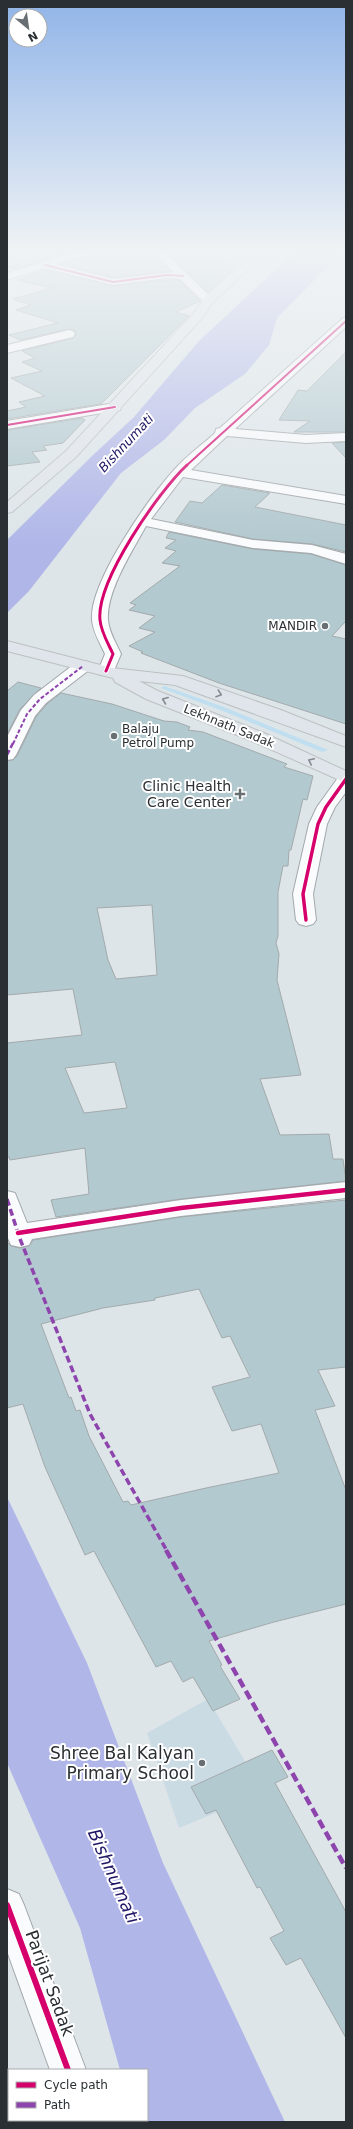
<svg xmlns="http://www.w3.org/2000/svg" width="353" height="2129" font-family="'DejaVu Sans',sans-serif">
<rect width="100%" height="100%" fill="#dde5e9"/>
<!-- built -->
<path fill="#cbdbe4" d="M208,1699L264,1793L179,1828L147,1733Z"/>
<!-- green -->
<path fill="#bfdef0" d="M164,686L224,707L328,750L322,752L223,711L161,688Z"/>
<!-- water -->
<g fill="#b0b6e8">
<path d="M298,249H345L277,318L269,345L245,374L195,408L164,440L121,473L29,591L7,613V540L92,456L134,417L199,341Z"/>
<path d="M7,1497L87,1663L163,1863L285,2122H138V2120H147V2070H120L80,1928L7,1763Z"/>
</g>
<!-- building -->
<g fill="#b2c9cf" stroke="#a3aaac" fill-rule="evenodd">
<path d="M108,249H149L170,271L113,277L62,264L103,252Z"/>
<path d="M163,249H218V253L221,252L236,267L208,292Z"/>
<path d="M69,251L71,252L16,269L9,267Z"/>
<path d="M44,270L113,286L167,280H179L200,301L176,312L189,316L101,404L7,419V411L26,407L19,402L45,396L11,378L42,371L22,362L35,358L22,351L73,338L76,335L74,330L69,329L20,340L9,335L58,323L16,310L31,305L13,299L52,288L18,280Z"/>
<path d="M346,352V432H294L310,421L279,420L298,390L307,391Z"/>
<path d="M82,418L85,420L63,443L43,446L47,450L32,452L40,462L7,466V430Z"/>
<path d="M346,442V458L332,443Z"/>
<path d="M222,485L270,493L255,507L346,525V552L312,544L253,539L175,522L190,501L202,503Z"/>
<path d="M169,532L253,549L311,554L346,565V621L332,636L346,639V724L219,683L141,653L143,652L129,646L155,632L139,628L155,616L129,610L136,605L130,603L180,566L162,563L176,551L165,548L176,540L166,538Z"/>
<path d="M18,682L41,688L20,709L7,734V691Z"/>
<path d="M61,693L112,704L164,721L177,722L190,727L188,730L203,732L287,764L284,767L313,776L307,800L303,799L291,850H289L288,866H283L278,892V936L276,943L279,954L277,980L301,1075L260,1079L280,1135L329,1134L333,1159H343L346,1181L181,1199L56,1217L51,1200L89,1194L85,1148L10,1160L9,1157H7V1043L82,1035L73,989L7,995V761L13,760L17,756L36,717L47,704ZM152,905L157,975L116,979L108,960L97,908ZM115,1062L127,1108L84,1113L65,1068Z"/>
<path d="M346,1200V1367L318,1370L335,1406L315,1410L346,1490V1604L274,1622L209,1641L222,1665L220,1666L240,1699L213,1711L193,1677L183,1682L171,1661L156,1667L94,1551L85,1555L45,1467L23,1404L7,1408V1242L11,1246L20,1248L29,1246L33,1240L181,1217ZM199,1289L222,1338L230,1336L250,1377L212,1387L232,1431L261,1424L279,1473L206,1488L131,1505L128,1501L123,1502L89,1436L80,1410L76,1411L71,1397L69,1398L41,1324L103,1308L155,1300V1298Z"/>
<path d="M272,1750L288,1777L275,1783L346,1912V2038L301,1958L286,1965L270,1938L284,1931L260,1887L257,1888L216,1810L206,1814L191,1787Z"/>
</g>
<g fill="none" stroke-linecap="round" stroke-linejoin="round">
<defs>
<g id="minor">
<path d="M86,249H104L103,251L56,264L113,279L173,272L150,249H161L214,300L212,302H204L180,279L167,278L113,285L44,268L7,280V273Z"/>
<path d="M346,317V327L235,429L306,435L346,433V441L306,443L227,436L191,470L346,496V504L183,477L151,519L253,540L312,545L346,554V564L311,553L253,548L146,526C133,550 106,591 108,620C109,632 116,643 121,654L112,675H100L98,671L105,654C100,643 93,632 92,620C89,582 149,498 174,470C186,456 202,445 215,433L216,429L220,428L342,319Z"/>
<path d="M69,330L73,331L75,334L73,337L7,353V345Z"/>
<path d="M115,403L121,407L120,410L7,429V421Z"/>
<path d="M83,661L89,662L91,666L89,670L46,703L35,716L16,755L13,759L7,760V737L21,710L34,695L77,662Z"/>
<path d="M346,774V792L335,807L327,824L313,894L316,920L313,924L306,926L299,924L296,920L293,894L309,824L317,807L340,775Z"/>
<path d="M346,1182V1198L181,1216L32,1239L29,1245L20,1247L11,1245L7,1236V1191L15,1193L27,1223L181,1200Z"/>
<path d="M7,1889L19,1894L24,1905L86,2070H50L7,1951Z"/>
<path d="M69,2120H105L106,2122H70Z"/>
</g>
<g id="major">
<path d="M259,249H270L213,302L203,317L76,457L12,512L7,513V502L66,451L194,313L204,298Z"/>
<path d="M7,641L112,668L183,676L281,710L346,736V747L175,685L139,681L158,691L264,733L346,771V783L252,741L146,699L115,682L113,678L7,651Z"/>
</g>
</defs>
<!-- minor casing -->
<use href="#minor" stroke="#a2a8ac" stroke-width="2"/>
<!-- major casing -->
<use href="#major" stroke="#bcc0c2" stroke-width="2"/>
<!-- minor -->
<use href="#minor" fill="#fafbfc" fill-rule="evenodd"/>
<!-- major -->
<use href="#major" fill="#e0e5eb" fill-rule="evenodd"/>
<!-- quiet-far3 -->
<path stroke="#8e44ad" stroke-width="2" stroke-dasharray="4 2" stroke-linecap="butt" d="M13,744L27,714L40,699L83,666"/>
<!-- quiet-far2 -->
<path stroke="#8e44ad" stroke-width="2.5" stroke-dasharray="5.5 2.5" stroke-linecap="butt" d="M7,755L13,743"/>
<!-- quiet-far1 -->
<path stroke="#8e44ad" stroke-width="3.5" stroke-dasharray="7 3.5" stroke-linecap="butt" d="M7,1199L20,1239L90,1414L167,1551"/>
<!-- quiet -->
<path stroke="#8e44ad" stroke-width="4.5" stroke-dasharray="9 4.5" stroke-linecap="butt" d="M166,1550L346,1868"/>
<defs>
<g id="cycleway-far4">
<path d="M45,265L113,282L167,275L183,276"/>
<path d="M7,425L115,407"/>
<path d="M186,466L346,321"/>
</g>
<path id="cycleway-far3" d="M106,671L113,654C108,643 101,632 100,620C96,581 159,491 187,465"/>
<path id="cycleway-far2" d="M306,920L303,894L318,824L326,807L346,779"/>
<path id="cycleway-far1" d="M18,1233L181,1208L346,1190"/>
<path id="cycleway" d="M7,1905L68,2070"/>
</defs>
<!-- cycleway-far4 casing -->
<use href="#cycleway-far4" stroke="#fff" stroke-width="3.5"/>
<!-- cycleway-far3 casing -->
<use href="#cycleway-far3" stroke="#fff" stroke-width="5"/>
<!-- cycleway-far2 casing -->
<use href="#cycleway-far2" stroke="#fff" stroke-width="6"/>
<!-- cycleway-far1 casing -->
<use href="#cycleway-far1" stroke="#fff" stroke-width="7"/>
<!-- cycleway casing -->
<use href="#cycleway" stroke="#fff" stroke-width="8"/>
<!-- cycleway-far4 -->
<use href="#cycleway-far4" stroke="#d6006c" stroke-width="2"/>
<!-- cycleway-far3 -->
<use href="#cycleway-far3" stroke="#d6006c" stroke-width="3"/>
<!-- cycleway-far2 -->
<use href="#cycleway-far2" stroke="#d6006c" stroke-width="3.5"/>
<!-- cycleway-far1 -->
<use href="#cycleway-far1" stroke="#d6006c" stroke-width="4.5"/>
<!-- cycleway -->
<use href="#cycleway" stroke="#d6006c" stroke-width="6"/>
</g>
<!-- one-way arrows -->
<defs><path id="oneway-chevron" d="M-2-3.5L2.5 0L-2 3.5" fill="none" stroke-width="1.6" stroke-linecap="round" stroke-linejoin="round"/></defs>
<g stroke="#848a8e">
<use href="#oneway-chevron" transform="translate(219 694) rotate(19)"/>
<use href="#oneway-chevron" transform="translate(165 700) rotate(-158)"/>
<use href="#oneway-chevron" transform="translate(311 761) rotate(-155)"/>
</g>
<!-- sky -->
<linearGradient id="sky" x2="0" y2="1"><stop stop-color="#91b5e8"/><stop offset="0.46" stop-color="#f0f3f5"/><stop offset="1" stop-color="#f0f3f5" stop-opacity="0"/></linearGradient>
<rect width="353" height="547" fill="url(#sky)"/>
<!-- markers -->
<g fill="#686f72" stroke="#fff" stroke-width="1.5">
<circle cx="325" cy="626" r="4"/>
<circle cx="114" cy="736" r="4"/>
<path d="M238 788h4v4h4v4h-4v4h-4v-4h-4v-4h4z"/>
<circle cx="202" cy="1763" r="4"/>
</g>
<g text-anchor="middle" dominant-baseline="central" stroke-width="4" stroke-linejoin="round" paint-order="stroke">
<!-- far-poi labels -->
<g font-size="12" fill="#292f32" stroke="#fff" text-anchor="end">
<text x="317" y="626">MANDIR</text>
<text x="122" y="729" text-anchor="start">Balaju<tspan x="122" dy="14">Petrol Pump</tspan></text>
</g>
<!-- far-street labels -->
<g font-size="12" fill="#292f32" stroke="#fff">
<text transform="translate(229 726) rotate(22)">Lekhnath Sadak</text>
</g>
<!-- far-water labels -->
<g font-size="13" font-style="italic" fill="#211866" stroke="#fff">
<text transform="translate(126 443) rotate(-47)">Bishnumati</text>
</g>
<!-- poi labels -->
<g font-size="14" fill="#292f32" stroke="#fff" text-anchor="end">
<text x="231" y="786">Clinic Health<tspan x="231" dy="16">Care Center</tspan></text>
</g>
<!-- near-poi labels -->
<g font-size="17" fill="#292f32" stroke="#fff" text-anchor="end">
<text x="194" y="1753">Shree Bal Kalyan<tspan x="194" dy="20">Primary School</tspan></text>
</g>
<!-- near-street labels -->
<g font-size="17" fill="#292f32" stroke="#fff">
<text transform="translate(50 1983) rotate(70)">Parijat Sadak</text>
</g>
<!-- near-water labels -->
<g font-size="18" font-style="italic" fill="#211866" stroke="#fff">
<text transform="translate(114 1876) rotate(66)">Bishnumati</text>
</g>
</g>
<!-- border -->
<rect width="353" height="2129" fill="none" stroke="#292f32" stroke-width="16"/>
<!-- legend -->
<rect x="8" y="2069" width="140" height="52" fill="#ffffff" stroke="#a9acad"/>
<rect x="16" y="2082" width="20" height="6" fill="#d6006c" stroke="#a9acad"/>
<text x="44" y="2089" font-size="12" fill="#292f32">Cycle path</text>
<rect x="16" y="2102" width="20" height="6" fill="#8e44ad" stroke="#a9acad"/>
<text x="44" y="2109" font-size="12" fill="#292f32">Path</text>
<!-- north arrow -->
<g transform="translate(28 28) rotate(151)"><circle r="19" fill="#ffffff" stroke="#a9acad"/>
<path d="M0-3L7 15L0 10L-7 15Z" fill="#686f72"/>
<text y="-6" font-size="11" font-weight="bold" text-anchor="middle" fill="#292f32">N</text>
</g>
</svg>
